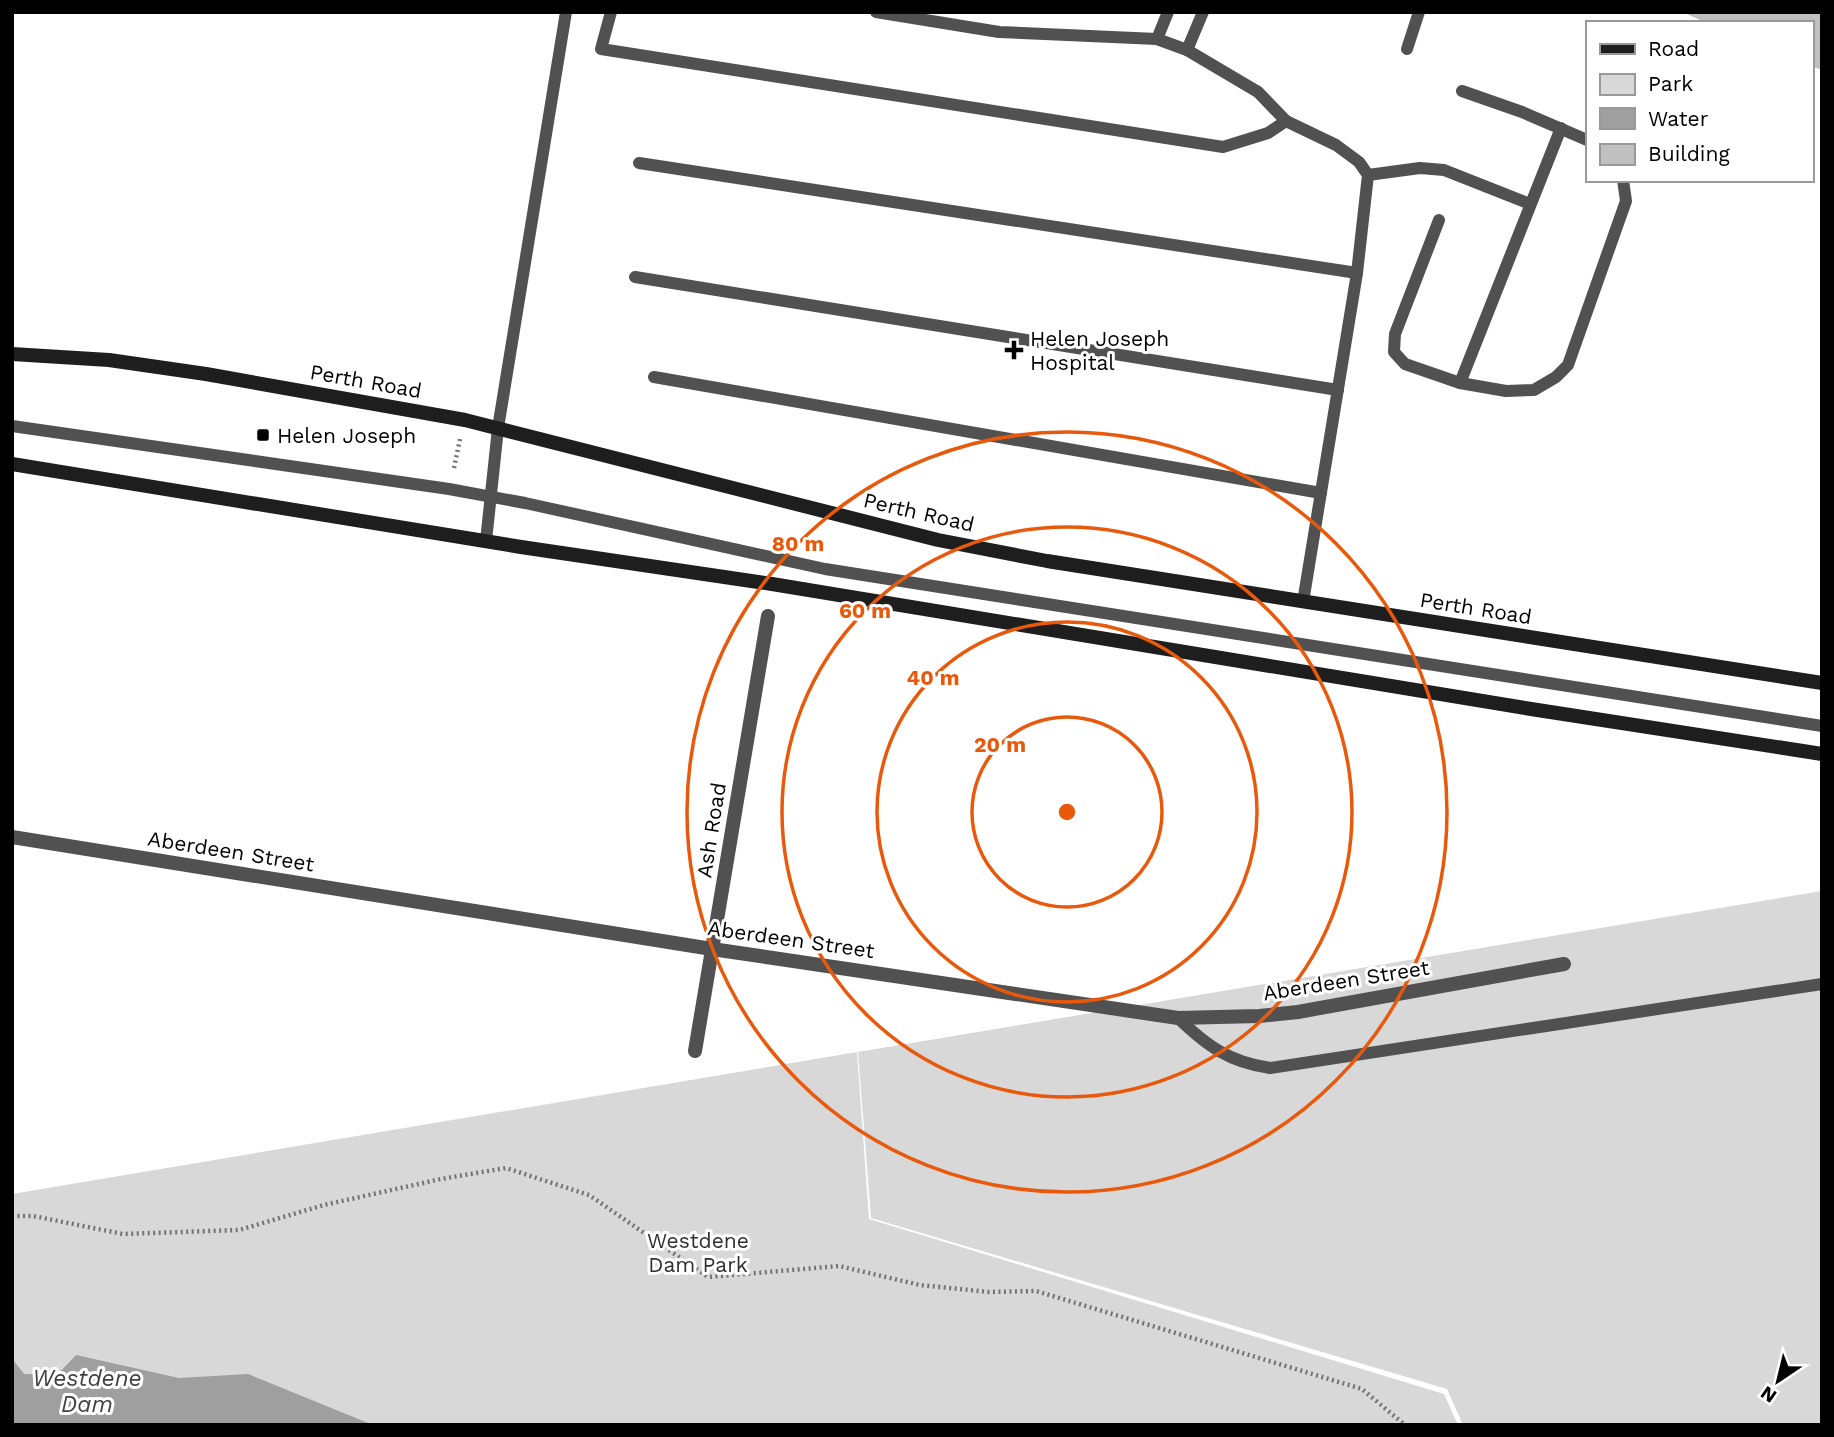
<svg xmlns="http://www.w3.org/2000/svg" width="1834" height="1437" font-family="'Work Sans',sans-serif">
<rect width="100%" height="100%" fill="#fff"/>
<!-- green -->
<g fill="#d8d8d8">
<path d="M1822,891V1425H1463L1447,1389L871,1218L858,1052Z"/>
<path d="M857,1052L869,1219L1444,1394L1458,1425H12V1194Z"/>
</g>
<!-- water -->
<path fill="#9f9f9f" d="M12,1344L14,1361L24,1374L57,1375L76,1355L179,1378L248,1374L373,1425H12Z"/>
<!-- building -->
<path fill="#c0c0c0" d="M1682,12L1822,14V70L1811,66V23H1707Z"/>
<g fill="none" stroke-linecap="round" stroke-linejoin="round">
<!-- path -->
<g stroke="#737373" stroke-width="4.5" stroke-dasharray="2 3.5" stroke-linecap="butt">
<path d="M454,468L460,439"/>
<path d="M12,1216H33L123,1234L239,1230L324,1205L441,1179L506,1168L589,1195L708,1277L839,1266L920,1285L989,1292L1036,1291L1362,1389L1405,1425"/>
</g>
<!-- service -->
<g stroke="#515151" stroke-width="12">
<path d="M611,12L601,49L1223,147L1268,133L1286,121"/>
<path d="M876,12L999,32L1157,39L1187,50L1258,92L1286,121L1336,145L1359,162L1368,175L1357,273L1303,602"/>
<path d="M1157,39L1168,12"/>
<path d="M1407,49L1419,12"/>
<path d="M1187,50L1203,12"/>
<path d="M1462,91L1522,112L1587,140"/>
<path d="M639,163L1357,273"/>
<path d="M1368,175L1420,168L1444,170L1530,204"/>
<path d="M1439,220L1395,334L1394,352L1405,364L1460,383L1506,391L1534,390L1556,377L1568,365L1626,201L1623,180"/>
<path d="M635,277L1338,390"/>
<path d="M654,377L1321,493"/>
<path d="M1460,383L1561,128"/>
<path d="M12,426L449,489L525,503L825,569L1822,726"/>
<path d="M486,541L498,428L566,12"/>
<path d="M1178,1018C1207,1046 1229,1062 1270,1068L1822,984"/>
</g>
<!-- minor -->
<g stroke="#515151" stroke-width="14">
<path d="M12,837L712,949L1178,1018L1259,1016L1298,1012L1564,964"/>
<path d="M695,1051L768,616"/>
</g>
<!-- secondary -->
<g stroke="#1e1e1e" stroke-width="14">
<path d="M12,354L109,360L206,374L465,420L938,540L1047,561L1822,683"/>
<path d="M12,464L521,547L772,584L1531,709L1822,754"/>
</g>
</g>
<!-- distance rings -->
<g fill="none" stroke="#e8590c" stroke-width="3.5">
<circle cx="1067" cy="812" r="95"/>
<circle cx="1067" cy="812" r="190"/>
<circle cx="1067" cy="812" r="285"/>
<circle cx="1067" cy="812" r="380"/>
</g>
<!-- markers -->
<g fill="#000" stroke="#fff" stroke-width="2.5">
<path d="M1010.5 339.5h7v7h7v7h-7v7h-7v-7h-7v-7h7z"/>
<rect x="256" y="428" width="14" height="14" rx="3.5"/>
</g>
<g text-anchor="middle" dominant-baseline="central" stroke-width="6" stroke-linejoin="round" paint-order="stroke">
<!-- poi labels -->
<g font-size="21" fill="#000" stroke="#fff" text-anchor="start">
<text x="1030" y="338">Helen Joseph<tspan x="1030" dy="24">Hospital</tspan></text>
<text x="277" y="435">Helen Joseph</text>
</g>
<!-- street labels -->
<g font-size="21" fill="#000" stroke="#fff">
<text transform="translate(366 381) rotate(10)">Perth Road</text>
<text transform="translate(919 512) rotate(13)">Perth Road</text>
<text transform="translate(1476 608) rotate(9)">Perth Road</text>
<text transform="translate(711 830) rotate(-81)">Ash Road</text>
<text transform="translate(231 851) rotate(9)">Aberdeen Street</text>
<text transform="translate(791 939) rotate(8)">Aberdeen Street</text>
<text transform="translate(1346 980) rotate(-9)">Aberdeen Street</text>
</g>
<!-- park labels -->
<g font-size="21" fill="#2f2f2f" stroke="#fff">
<text x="698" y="1240">Westdene<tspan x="698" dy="24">Dam Park</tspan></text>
</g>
<!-- water labels -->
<g font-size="23" font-style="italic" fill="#404040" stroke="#fff">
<text x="87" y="1378">Westdene<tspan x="87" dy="26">Dam</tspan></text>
</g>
</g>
<circle cx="1067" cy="812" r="10" fill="#e8590c" stroke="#fff" stroke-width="3.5"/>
<g font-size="21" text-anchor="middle" font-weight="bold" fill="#e8590c" stroke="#fff" stroke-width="6" stroke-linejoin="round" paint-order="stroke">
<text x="798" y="551">80 m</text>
<text x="865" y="618">60 m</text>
<text x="933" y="685">40 m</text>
<text x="1000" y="752">20 m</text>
</g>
<!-- border -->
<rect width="1834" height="1437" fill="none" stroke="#000000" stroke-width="28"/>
<!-- legend -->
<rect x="1586" y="21" width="228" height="161" fill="#ffffff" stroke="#999999" stroke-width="2"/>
<rect x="1600" y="44" width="35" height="10" fill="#1e1e1e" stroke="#999999" stroke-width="2"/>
<text x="1648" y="56" font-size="21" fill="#000000">Road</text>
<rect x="1600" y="74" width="35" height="21" fill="#d8d8d8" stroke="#999999" stroke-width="2"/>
<text x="1648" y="91" font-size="21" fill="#000000">Park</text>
<rect x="1600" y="108" width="35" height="21" fill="#9f9f9f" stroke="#999999" stroke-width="2"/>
<text x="1648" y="126" font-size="21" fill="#000000">Water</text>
<rect x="1600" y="144" width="35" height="21" fill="#c0c0c0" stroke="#999999" stroke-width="2"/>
<text x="1648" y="161" font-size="21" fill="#000000">Building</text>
<!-- north arrow -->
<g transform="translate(1778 1381) rotate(215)" stroke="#ffffff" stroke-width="5" paint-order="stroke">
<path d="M0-5L12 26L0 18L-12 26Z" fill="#000000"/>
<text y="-10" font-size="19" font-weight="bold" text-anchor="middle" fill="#000000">N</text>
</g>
</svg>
